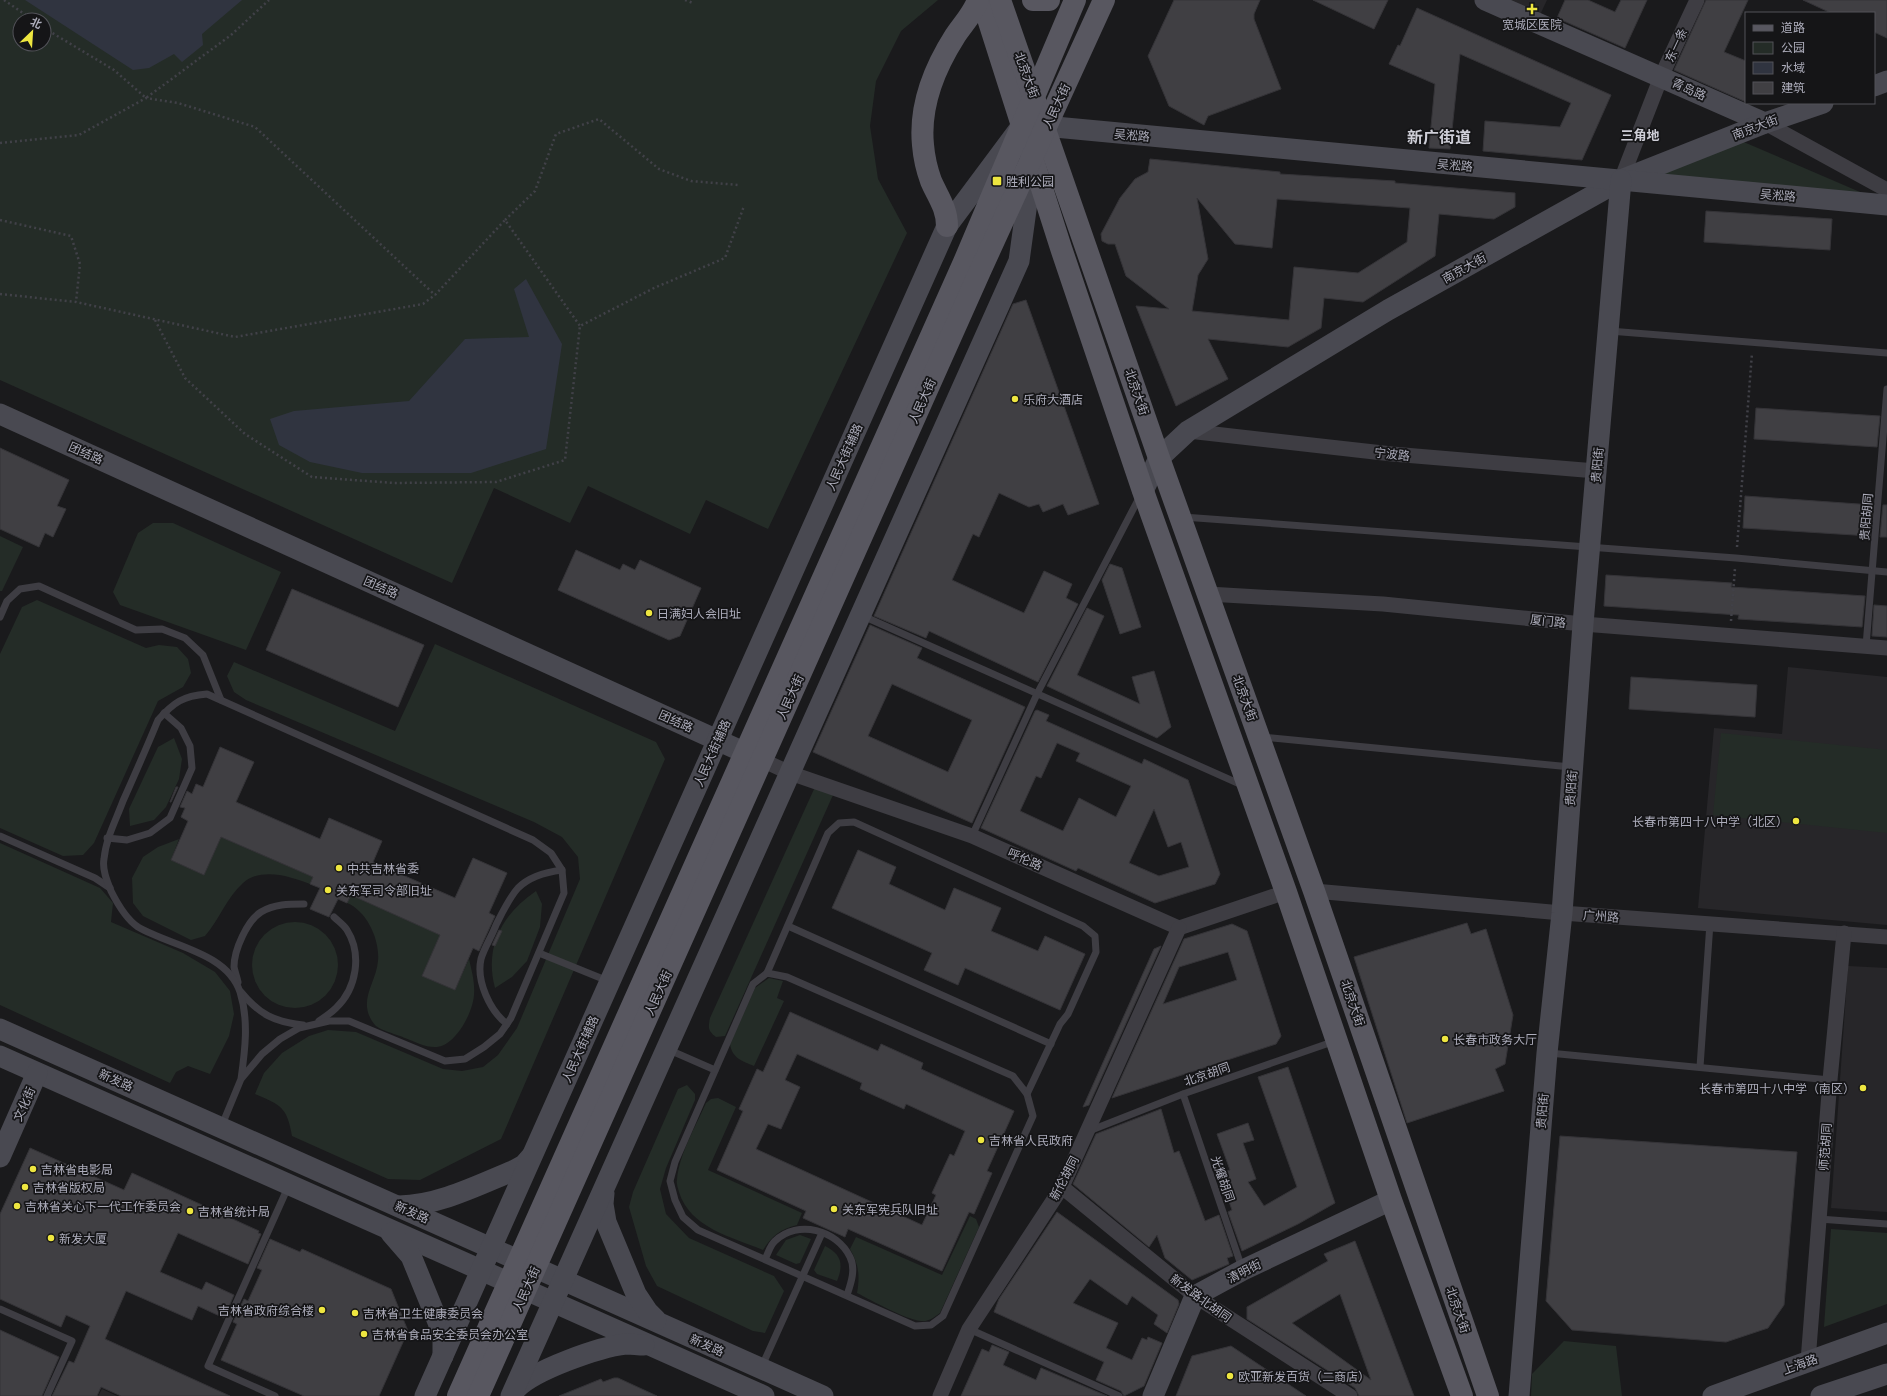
<svg xmlns="http://www.w3.org/2000/svg" width="1887" height="1396" font-family="Mulish,'Noto Sans SC',sans-serif">
<rect width="100%" height="100%" fill="#1a1a1c"/>
<!-- built -->
<g fill="#272629">
<path d="M1502,0H1547L1539,17Z"/>
<path d="M1788,667L1887,677V925L1698,908L1714,728L1782,734Z"/>
<path d="M1848,966L1887,968V1212L1831,1208Z"/>
<path d="M102,1389L117,1396H98Z"/>
</g>
<!-- green -->
<g fill="#242c27" fill-rule="evenodd">
<path d="M0,0H938L901,31L876,81L870,126L878,179L907,233L768,529L706,500L690,534L588,486L570,523L494,488L452,583L0,380ZM20,20H44V44H20Z"/>
<path d="M1739,140L1867,195L1632,180Z"/>
<path d="M153,523H173L281,572L246,650L120,605L113,592L138,533Z"/>
<path d="M0,536L23,547L2,591H0Z"/>
<path d="M37,600L146,648L159,645L177,647L188,659L191,673L183,687L158,701L94,843L83,855L63,856L0,828V654L22,607Z"/>
<path d="M435,644L656,742L665,759L501,1139L420,1180L388,1179L292,1136C287,1107 281,1105 255,1094L264,1073L282,1053L309,1036L328,1030L356,1032L443,1069L462,1071L483,1067L498,1055L517,1028L580,879L578,857L562,837L534,822L246,700L234,692L227,676L234,662L395,731Z"/>
<path d="M1721,733L1887,750V833L1713,815Z"/>
<path d="M174,738L182,759L179,779L166,807L154,820L130,826L129,809L158,747Z"/>
<path d="M815,787L833,795L725,1036L716,1037C708,1031 708,1028 710,1018Z"/>
<path d="M221,837L313,877L310,884C290,876 261,867 243,883C227,897 219,920 205,936L191,940L143,916L133,903L132,878L143,857L158,847L179,839L171,860L204,875Z"/>
<path d="M0,843L100,888L113,903L111,922L183,953L215,972L230,991L234,1014L229,1036L210,1074L188,1066L176,1072L170,1083L0,1005Z"/>
<path d="M536,891L542,904L540,927L527,961L512,977L495,988C484,947 502,914 536,891Z"/>
<path d="M351,895L440,935L422,976L455,990L469,959C472,972 475,983 474,995C473,1012 456,1045 437,1047C426,1048 416,1042 405,1038C399,1035 379,1030 375,1025C356,1002 376,984 378,961C380,940 367,911 347,903Z"/>
<circle cx="295" cy="965" r="43"/>
<path d="M769,978L783,981L777,998L784,1001L754,1066C742,1061 732,1058 730,1044L755,988Z"/>
<path d="M687,1085L695,1094V1100L666,1168L660,1189L666,1214L689,1238L774,1276L784,1291L765,1333L753,1331L657,1286L646,1266L629,1207L633,1192L678,1089Z"/>
<path d="M718,1098L736,1107L708,1170L802,1213L797,1225C780,1229 772,1236 763,1250C732,1237 690,1228 679,1192C678,1188 676,1183 677,1180C679,1154 696,1126 706,1103L711,1099Z"/>
<path d="M970,1216L976,1219L979,1227L940,1313C934,1317 929,1322 921,1321C904,1319 873,1301 857,1293C860,1277 859,1264 850,1249L856,1237L942,1275Z"/>
<path d="M1831,1229L1887,1233V1304L1824,1327Z"/>
<path d="M800,1235L811,1239L800,1263L796,1264L776,1255L786,1240Z"/>
<path d="M825,1246C841,1254 844,1264 837,1281L817,1274L814,1270Z"/>
<path d="M1564,1341L1616,1346L1622,1396H1531L1532,1374Z"/>
</g>
<!-- water -->
<g fill="#303440">
<path d="M25,0H242L202,34L203,45L182,62L174,54L149,68L133,70Z"/>
<path d="M526,279L562,344L546,449L471,473H362L310,462L279,445L270,419L294,411L409,401L465,339L529,337L514,289Z"/>
</g>
<!-- building -->
<g fill="#403f43" stroke="#353438" fill-rule="evenodd">
<path d="M1174,0H1260L1254,14V19L1281,89L1208,116L1204,125L1169,106L1148,56Z"/>
<path d="M1313,0H1388L1374,29Z"/>
<path d="M1565,0H1588L1615,12L1621,0H1647L1625,48L1557,18Z"/>
<path d="M1706,0H1748L1724,52L1746,61V102L1674,70Z"/>
<path d="M1803,0H1887V38L1874,32V13H1831Z"/>
<path d="M1417,8L1611,95L1582,160L1483,151L1485,121L1560,127L1571,103L1460,54L1450,149L1429,148L1435,84L1389,64L1398,45L1400,46Z"/>
<path d="M1150,159L1280,172V174L1395,181V183L1515,193V207L1494,219L1439,214L1435,256L1363,302L1324,298L1321,328L1288,347L1208,339L1228,379L1176,406L1136,306L1169,309L1126,276L1115,244H1108L1102,241L1101,234L1120,198L1135,179L1148,172ZM1197,198L1235,244L1272,248L1277,199L1410,208L1407,242L1358,273L1294,267L1289,320L1192,311L1198,275L1208,259Z"/>
<path d="M1706,211L1832,219L1830,250L1704,242Z"/>
<path d="M1026,300L1099,504L1068,515L1063,504L1043,512L1039,504L1029,507L999,493L979,537L973,534L952,580L1024,613L1044,571L1072,584L1066,598L1078,604L1038,682L929,631L926,638L874,616L1013,304Z"/>
<path d="M1756,408L1880,416L1877,447L1754,439Z"/>
<path d="M0,448L69,480L57,506L66,509L53,537L45,533L39,547L0,529Z"/>
<path d="M1745,496L1873,505L1870,536L1743,528Z"/>
<path d="M1883,505H1887V537H1880Z"/>
<path d="M576,550L620,570L623,564L635,570L640,560L701,588L680,636L669,640L558,590Z"/>
<path d="M1110,564L1122,568L1141,627L1120,634L1102,580Z"/>
<path d="M1606,575L1732,583L1731,587L1865,596L1862,627L1738,619L1739,615L1604,606Z"/>
<path d="M292,589L424,645L398,707L266,650Z"/>
<path d="M1874,605L1887,606V637L1872,636Z"/>
<path d="M1087,608L1104,616L1077,675L1140,704L1132,677L1154,671L1171,727L1157,738L1047,686Z"/>
<path d="M870,625L922,648L917,658L1025,707L972,823L813,752ZM892,684L972,720L948,772L868,736Z"/>
<path d="M1631,677L1757,685L1755,717L1629,709Z"/>
<path d="M1037,710L1049,715L1046,721L1142,764L1144,759L1188,780L1220,874L1215,884L1155,903L1078,868L1076,871L981,828L1035,711ZM1057,743L1080,753L1076,761L1131,786L1116,817L1079,798L1063,831L1020,811L1036,776L1041,778ZM1154,809L1168,847L1181,842L1189,867L1159,876L1129,863Z"/>
<path d="M220,747L254,762L236,802L320,839L329,818L382,841L373,862L455,898L473,858L507,873L489,913L495,916L479,951L473,948L455,990L422,976L440,935L351,895L347,903L338,899L329,917L310,909L320,888L310,884L313,877L221,837L204,875L171,860L188,821L181,817L185,808L180,807L187,791L192,794L196,784L203,787Z"/>
<path d="M176,787H178L171,802H170Z"/>
<path d="M858,850L896,867L889,884L945,910L954,888L1001,908L991,931L1038,951L1045,936L1085,954L1060,1010L965,968L958,985L924,970L932,953L832,908Z"/>
<path d="M1467,923L1471,934L1486,929L1513,1015L1505,1064L1495,1069L1504,1091L1407,1123L1354,957Z"/>
<path d="M1232,924L1247,931L1281,1036L1276,1044L1112,1098L1184,939ZM1228,952L1237,980L1163,1004L1179,967Z"/>
<path d="M499,930L502,931L495,946L492,945Z"/>
<path d="M1161,946L1089,1105L1083,1107L1154,949Z"/>
<path d="M790,1012L878,1051L881,1044L923,1063L921,1069L1014,1111L987,1171L992,1173L974,1214L969,1212L942,1271L848,1229L845,1237L803,1218L806,1211L717,1170L743,1111L739,1109L757,1069L763,1072ZM797,1054L862,1083L860,1089L904,1109L906,1104L965,1131L954,1156L950,1154L932,1193L936,1195L922,1225L756,1149L768,1124L781,1129L800,1087L785,1080Z"/>
<path d="M1288,1067L1335,1203L1298,1224L1242,1251L1228,1212L1232,1210L1219,1173L1230,1170L1217,1134L1248,1123L1254,1140L1243,1143L1256,1179L1248,1182L1264,1206L1297,1187L1258,1077Z"/>
<path d="M1161,1109L1174,1153L1179,1151L1205,1221L1219,1215L1233,1256L1227,1258L1229,1264L1192,1280L1165,1258L1157,1235L1149,1247L1073,1184L1096,1134Z"/>
<path d="M1560,1136L1797,1152L1784,1305L1768,1328L1726,1342L1572,1330L1546,1301Z"/>
<path d="M30,1148L124,1190L132,1173L259,1231L258,1233L261,1234L248,1264L178,1233L160,1272L202,1290L206,1282L234,1295L224,1318L198,1306L192,1320L126,1291L105,1339L230,1396H121L101,1387L97,1396H52L69,1361L74,1363L90,1326L66,1315L61,1327L0,1299V1214Z"/>
<path d="M1057,1212L1178,1300L1179,1304L1167,1333L1154,1324L1158,1315L1132,1296L1127,1305L1090,1279L1073,1303L1118,1323L1106,1348L1132,1360L1142,1338L1147,1340L1148,1337L1162,1343L1144,1386L1124,1396L1121,1391L1096,1380L1104,1362L994,1312L999,1299Z"/>
<path d="M270,1239L300,1252L302,1249L391,1289L408,1331L379,1396H304L221,1360L237,1324L233,1322L244,1299L248,1301L262,1270L257,1268Z"/>
<path d="M1355,1241L1414,1396H1359L1355,1388L1247,1319V1307L1328,1261L1324,1254ZM1340,1294L1371,1380L1292,1323Z"/>
<path d="M0,1330L59,1357L42,1396H0Z"/>
<path d="M992,1345L1009,1352L1003,1365L1036,1380L1041,1368L1107,1396H961L982,1349L989,1352Z"/>
<path d="M1231,1346L1306,1396H1176L1192,1356Z"/>
<path d="M614,1378H618L657,1396H559L601,1379L603,1382Z"/>
</g>
<g fill="none" stroke-linecap="round" stroke-linejoin="round">
<!-- path -->
<g stroke="#414148" stroke-width="2.5" stroke-dasharray="2 3" stroke-linecap="butt">
<path d="M4,0L33,20"/>
<path d="M685,0L693,3"/>
<path d="M44,28L114,70L146,98L231,35L269,0"/>
<path d="M0,143L79,135L146,98L178,103L255,127L435,295"/>
<path d="M0,220L71,236L80,264L76,302"/>
<path d="M505,220L535,191L556,134L599,119L659,169L691,181L738,185"/>
<path d="M0,294L76,302L235,337L423,304L435,295L505,220L580,326"/>
<path d="M155,320L185,378L245,434L312,477L394,483L496,482L565,460L580,326L654,288L725,258L744,206"/>
<path d="M1737,547L1752,353"/>
<path d="M1731,621L1735,568"/>
</g>
<!-- lane -->
<g stroke="#3e3d43" stroke-width="7">
<path d="M1609,331L1887,353"/>
<path d="M1183,517L1736,558L1887,572"/>
<path d="M863,616L1242,785"/>
<path d="M0,617L7,601L20,589L39,586L136,630L162,629L185,638L203,655L221,700"/>
<path d="M1866,646L1887,389"/>
<path d="M1262,737L1571,767"/>
<path d="M0,836L95,878L110,888"/>
<path d="M972,836L1037,694L1140,496"/>
<path d="M107,838L127,840L150,833L170,818L192,768L190,746L181,728L164,713"/>
<path d="M788,926L1051,1044"/>
<path d="M539,953L608,981"/>
<path d="M767,973L787,977L1013,1076L1027,1094L1033,1116L943,1316L931,1325L915,1326L698,1230L683,1217L675,1200L670,1181L675,1162L753,984Z"/>
<path d="M767,973L828,833L839,823L854,822L1083,926L1095,936L1096,952L1068,1014L1060,1024L1027,1094"/>
<path d="M238,982C237,977 235,972 234,967C234,950 247,921 261,912C274,904 289,904 304,904"/>
<path d="M241,992C259,1014 274,1022 303,1025"/>
<path d="M319,1021C325,1017 331,1013 336,1008C357,988 362,954 347,930C344,925 338,921 334,917"/>
<path d="M507,1024C490,1011 476,981 481,959C484,948 492,936 496,925C502,913 509,898 518,888C530,876 546,872 562,870"/>
<path d="M667,1049L715,1070"/>
<path d="M1549,1053L1830,1080"/>
<path d="M1700,1067L1710,923"/>
<path d="M1183,1094L1242,1268"/>
<path d="M222,1125L241,1079L262,1054L280,1039L299,1028L329,1021H349L445,1061L465,1059L484,1047L500,1034L511,1018L564,893L562,870L551,853L533,840L207,694C183,696 174,702 158,720C147,747 135,774 123,801C116,820 106,838 104,859C102,869 107,881 111,891C117,903 126,919 138,927C170,946 227,952 240,992C249,1020 245,1051 241,1079"/>
<path d="M1089,1131L1183,1094L1335,1041"/>
<path d="M1819,1219L1887,1224"/>
<path d="M765,1259C768,1254 770,1245 775,1241C798,1219 837,1230 850,1257C856,1269 851,1283 847,1295"/>
<path d="M0,1309L72,1341L47,1396"/>
<path d="M969,1329L1119,1396"/>
<path d="M762,1366L822,1233"/>
<path d="M275,1396L208,1366L288,1187"/>
</g>
<!-- street -->
<g stroke="#3e3d43" stroke-width="15">
<path d="M1765,123L1887,190"/>
<path d="M1621,180L1661,77L1697,0"/>
<path d="M1188,431L1392,454L1596,471"/>
<path d="M1208,594L1383,604L1583,624L1887,648"/>
<path d="M762,760L790,773L972,836L1179,928L1286,892"/>
<path d="M1314,891L1562,913L1887,937"/>
<path d="M1062,1187L1195,1296L1350,1396"/>
<path d="M1808,1361L1830,1080L1844,933"/>
<path d="M940,1396L969,1329L1062,1187L1179,928"/>
</g>
<!-- secondary -->
<g stroke="#494951" stroke-width="21">
<path d="M1485,0L1765,123"/>
<path d="M1874,86L1887,81"/>
<path d="M0,414L761,760"/>
<path d="M1143,491L1159,458L1188,431L1388,310L1621,180L1765,123L1823,103"/>
<path d="M0,1029L823,1396"/>
<path d="M0,1056L764,1396"/>
<path d="M0,1157L37,1073"/>
<path d="M604,1193L603,1204L606,1222L636,1294L648,1312L656,1320"/>
<path d="M399,1206C440,1205 478,1185 515,1170L524,1165L531,1157"/>
<path d="M391,1233L411,1256L438,1322L443,1339V1356"/>
<path d="M516,1389C534,1370 599,1347 626,1344C632,1344 638,1345 644,1345"/>
<path d="M425,1396L947,226L1023,124L1887,205"/>
<path d="M511,1396L1019,261L1032,166"/>
<path d="M1153,1396L1195,1296L1243,1270L1391,1200"/>
<path d="M1519,1396L1547,1053L1562,913L1583,624L1621,180"/>
<path d="M1713,1396L1887,1333"/>
<path d="M1821,1396L1887,1374"/>
</g>
<!-- primary -->
<g stroke="#585760" stroke-width="22">
<path d="M982,0L1061,248L1143,491L1286,892L1391,1200L1462,1396"/>
<path d="M1000,0L1159,458L1314,891L1488,1396"/>
<path d="M1033,0H1049"/>
<path d="M947,226C947,208 938,197 931,181C927,170 924,157 923,145C919,105 934,69 955,36C963,24 973,14 978,0"/>
<path d="M458,1396L964,262L1075,0"/>
<path d="M478,1396L981,269L1104,0"/>
</g>
</g>
<!-- markers -->
<g fill="#eee640" stroke="#151517" stroke-width="1.5">
<path d="M1530 3h4v4h4v4h-4v4h-4v-4h-4v-4h4z"/>
<rect x="992" y="176" width="10" height="10" rx="2"/>
<circle cx="1015" cy="399" r="4"/>
<circle cx="649" cy="613" r="4"/>
<circle cx="1796" cy="821" r="4"/>
<circle cx="339" cy="868" r="4"/>
<circle cx="328" cy="890" r="4"/>
<circle cx="1445" cy="1039" r="4"/>
<circle cx="1863" cy="1088" r="4"/>
<circle cx="981" cy="1140" r="4"/>
<circle cx="33" cy="1169" r="4"/>
<circle cx="25" cy="1187" r="4"/>
<circle cx="17" cy="1206" r="4"/>
<circle cx="834" cy="1209" r="4"/>
<circle cx="190" cy="1211" r="4"/>
<circle cx="51" cy="1238" r="4"/>
<circle cx="322" cy="1310" r="4"/>
<circle cx="355" cy="1313" r="4"/>
<circle cx="364" cy="1334" r="4"/>
<circle cx="1230" cy="1376" r="4"/>
</g>
<g text-anchor="middle" dominant-baseline="central" stroke-width="3.5" stroke-linejoin="round" paint-order="stroke">
<!-- poi labels -->
<g font-size="12" fill="#adadbb" stroke="#151517" text-anchor="start">
<text x="1532" y="24" text-anchor="middle">宽城区医院</text>
<text x="1006" y="181">胜利公园</text>
<text x="1023" y="399">乐府大酒店</text>
<text x="657" y="613">日满妇人会旧址</text>
<text x="1788" y="821" text-anchor="end">长春市第四十八中学（北区）</text>
<text x="347" y="868">中共吉林省委</text>
<text x="336" y="890">关东军司令部旧址</text>
<text x="1453" y="1039">长春市政务大厅</text>
<text x="1855" y="1088" text-anchor="end">长春市第四十八中学（南区）</text>
<text x="989" y="1140">吉林省人民政府</text>
<text x="41" y="1169">吉林省电影局</text>
<text x="33" y="1187">吉林省版权局</text>
<text x="25" y="1206">吉林省关心下一代工作委员会</text>
<text x="842" y="1209">关东军宪兵队旧址</text>
<text x="198" y="1211">吉林省统计局</text>
<text x="59" y="1238">新发大厦</text>
<text x="314" y="1310" text-anchor="end">吉林省政府综合楼</text>
<text x="363" y="1313">吉林省卫生健康委员会</text>
<text x="372" y="1334">吉林省食品安全委员会办公室</text>
<text x="1238" y="1376">欧亚新发百货（二商店）</text>
</g>
<!-- street labels -->
<g font-size="12" fill="#adadbb" stroke="#151517">
<text transform="translate(1676 45) rotate(-65)">东一条</text>
<text transform="translate(1027 75) rotate(70)">北京大街</text>
<text transform="translate(1689 89) rotate(24)">青岛路</text>
<text transform="translate(1056 106) rotate(-65)">人民大街</text>
<text transform="translate(1755 127) rotate(-21)">南京大街</text>
<text transform="translate(1132 135) rotate(5)">吴淞路</text>
<text transform="translate(1455 165) rotate(5)">吴淞路</text>
<text transform="translate(1778 195) rotate(5)">吴淞路</text>
<text transform="translate(1464 268) rotate(-29)">南京大街</text>
<text transform="translate(1137 392) rotate(71)">北京大街</text>
<text transform="translate(922 401) rotate(-66)">人民大街</text>
<text transform="translate(86 453) rotate(24)">团结路</text>
<text transform="translate(1392 454) rotate(6)">宁波路</text>
<text transform="translate(844 457) rotate(-66)">人民大街辅路</text>
<text transform="translate(1597 465) rotate(-85)">贵阳街</text>
<text transform="translate(1866 517) rotate(-85)">贵阳胡同</text>
<text transform="translate(381 587) rotate(24)">团结路</text>
<text transform="translate(1548 621) rotate(6)">厦门路</text>
<text transform="translate(790 697) rotate(-66)">人民大街</text>
<text transform="translate(1245 698) rotate(70)">北京大街</text>
<text transform="translate(676 721) rotate(24)">团结路</text>
<text transform="translate(712 753) rotate(-66)">人民大街辅路</text>
<text transform="translate(1571 788) rotate(-86)">贵阳街</text>
<text transform="translate(1025 859) rotate(24)">呼伦路</text>
<text transform="translate(1601 916) rotate(4)">广州路</text>
<text transform="translate(658 993) rotate(-66)">人民大街</text>
<text transform="translate(1353 1003) rotate(71)">北京大街</text>
<text transform="translate(580 1049) rotate(-66)">人民大街辅路</text>
<text transform="translate(1207 1074) rotate(-19)">北京胡同</text>
<text transform="translate(116 1080) rotate(24)">新发路</text>
<text transform="translate(24 1104) rotate(-66)">文化街</text>
<text transform="translate(1542 1111) rotate(-85)">贵阳街</text>
<text transform="translate(1825 1147) rotate(-86)">师范胡同</text>
<text transform="translate(1064 1178) rotate(-62)">新伦胡同</text>
<text transform="translate(1223 1179) rotate(71)">光耀胡同</text>
<text transform="translate(412 1212) rotate(24)">新发路</text>
<text transform="translate(1244 1271) rotate(-27)">清明街</text>
<text transform="translate(526 1289) rotate(-66)">人民大街</text>
<text transform="translate(1201 1298) rotate(36)">新发路北胡同</text>
<text transform="translate(1458 1310) rotate(71)">北京大街</text>
<text transform="translate(707 1345) rotate(24)">新发路</text>
<text transform="translate(1800 1364) rotate(-20)">上海路</text>
</g>
<!-- neighbourhood labels -->
<g font-size="13" font-weight="bold" fill="#ceced7" stroke="#151517">
<text x="1640" y="135">三角地</text>
</g>
<!-- district labels -->
<g font-size="16" font-weight="bold" fill="#ceced7" stroke="#151517">
<text x="1439" y="137">新广街道</text>
</g>
</g>
<!-- legend -->
<rect x="1745" y="12" width="130" height="92" fill="#151517" stroke="#525259"/>
<rect x="1753" y="25" width="20" height="6" fill="#585760" stroke="#525259"/>
<text x="1781" y="32" font-size="12" fill="#adadbb">道路</text>
<rect x="1753" y="42" width="20" height="12" fill="#242c27" stroke="#525259"/>
<text x="1781" y="52" font-size="12" fill="#adadbb">公园</text>
<rect x="1753" y="62" width="20" height="12" fill="#303440" stroke="#525259"/>
<text x="1781" y="72" font-size="12" fill="#adadbb">水域</text>
<rect x="1753" y="82" width="20" height="12" fill="#403f43" stroke="#525259"/>
<text x="1781" y="92" font-size="12" fill="#adadbb">建筑</text>
<!-- north arrow -->
<g transform="translate(32 32) rotate(25)"><circle r="19" fill="#151517" stroke="#525259"/>
<path d="M0-3L7 15L0 10L-7 15Z" fill="#eee640"/>
<text y="-6" font-size="11" font-weight="bold" text-anchor="middle" fill="#adadbb">北</text>
</g>
</svg>
